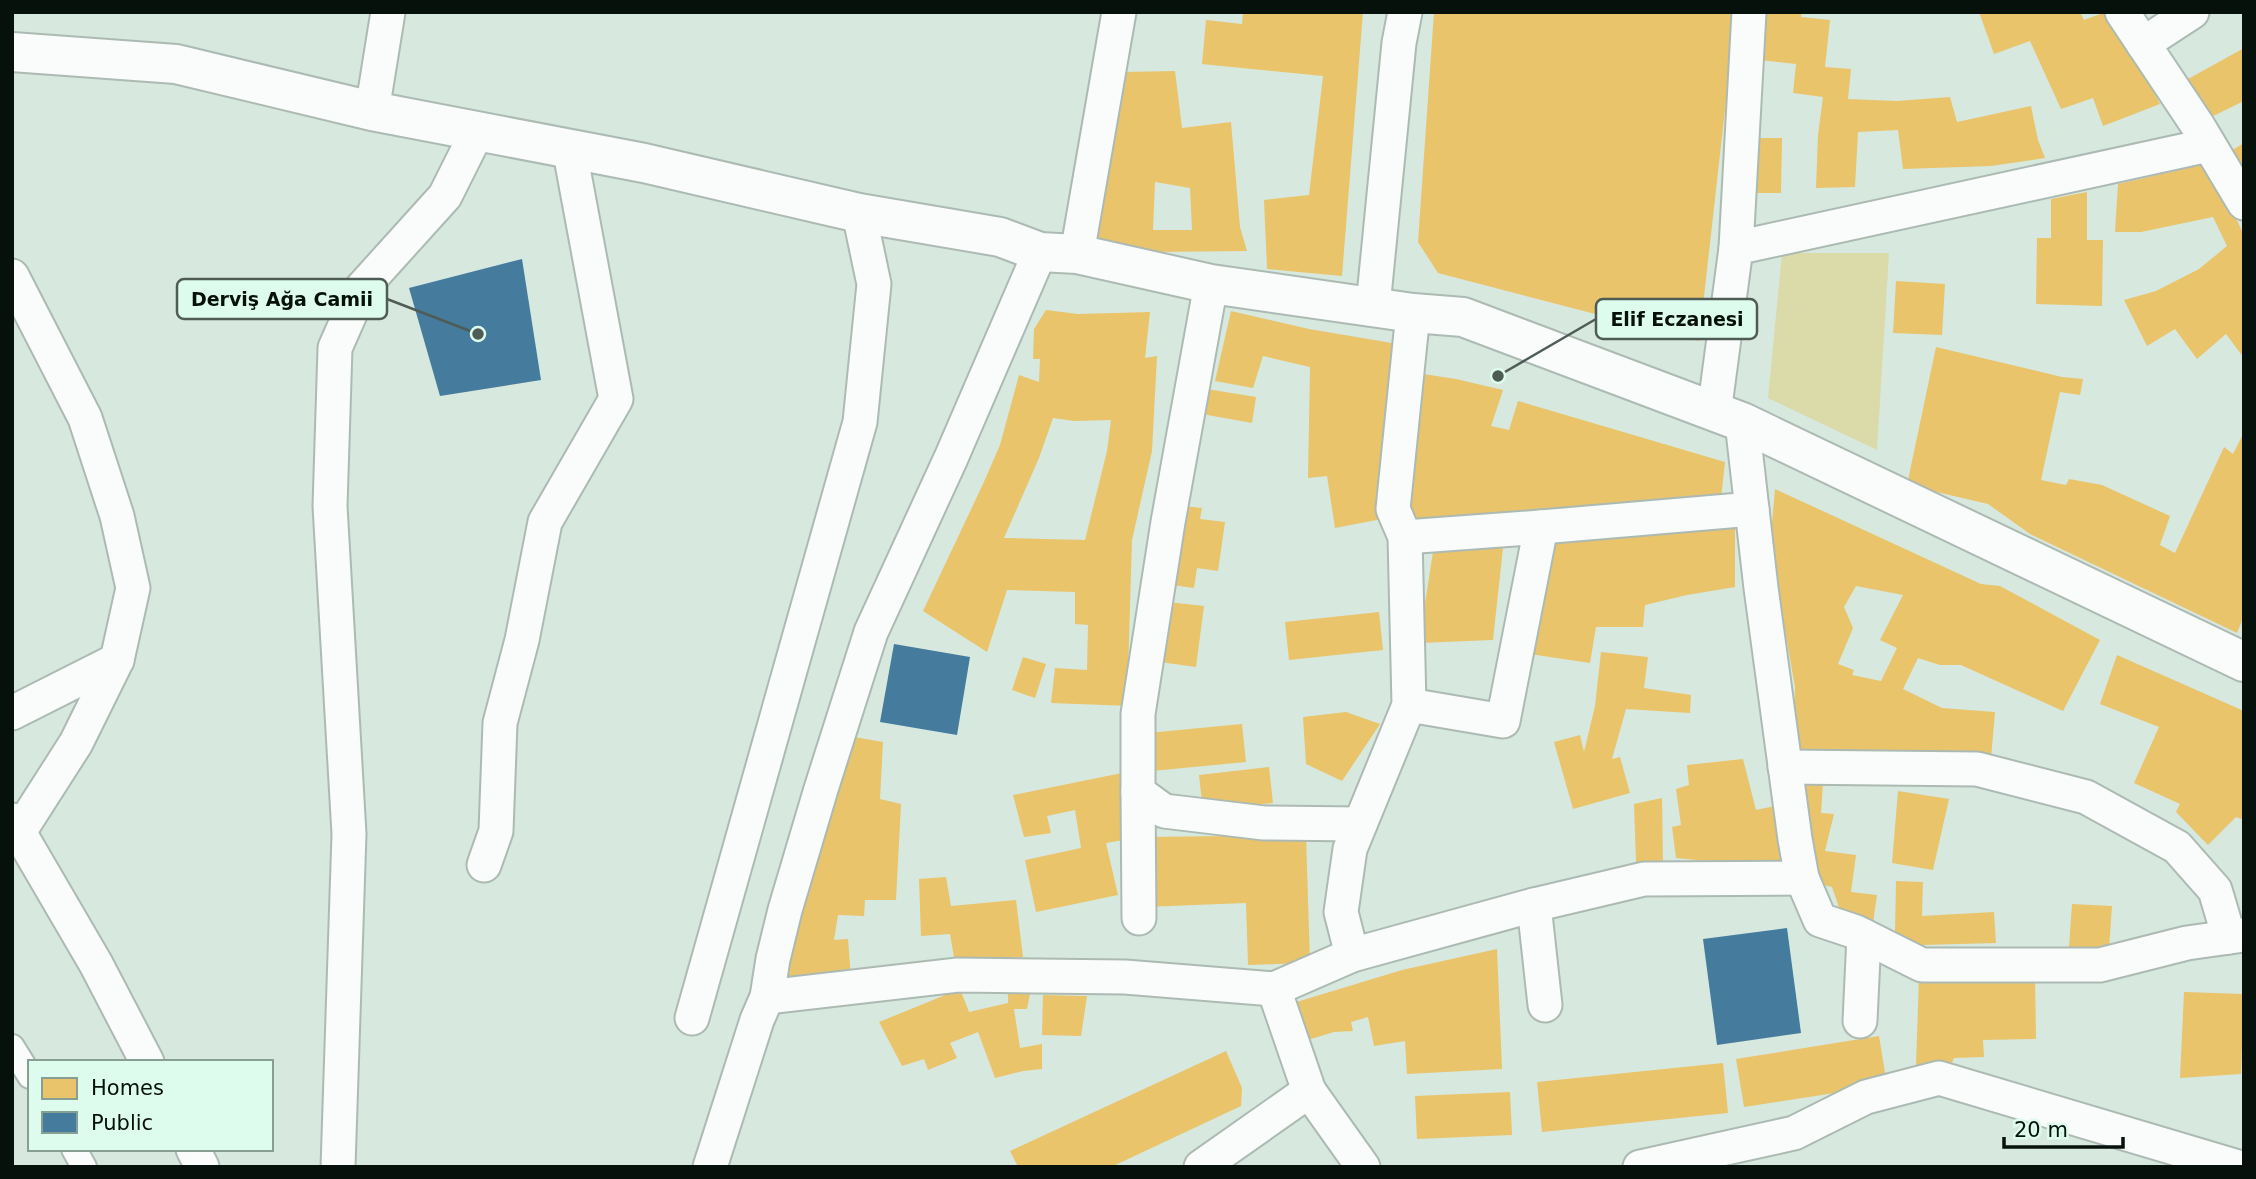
<svg xmlns="http://www.w3.org/2000/svg" width="2256" height="1179" font-family="'DejaVu Sans',sans-serif">
<rect width="100%" height="100%" fill="#d7e8df"/>
<!-- green -->
<path fill="#dbdaa9" d="M1782,253H1889L1877,450L1768,398Z"/>
<!-- homes -->
<g fill="#e9c46a" fill-rule="evenodd">
<path d="M1243,12H1363L1342,276L1267,269L1264,200L1309,195L1323,76L1202,64L1206,20L1242,24Z"/>
<path d="M1434,12H1736L1699,341L1438,273L1418,242Z"/>
<path d="M1755,12H1802L1801,17L1830,20L1825,67L1851,69L1848,99L1897,101L1950,97L1957,122L2031,106L2038,140L2045,158L1991,166L1903,169L1898,130L1858,132L1855,187L1816,188L1818,135L1823,97L1793,93L1796,64L1750,59Z"/>
<path d="M1979,12H2080L2084,20L2106,12L2129,46L2160,104L2103,126L2093,98L2061,109L2030,41L1994,54Z"/>
<path d="M2244,48V101L2209,118L2188,79Z"/>
<path d="M1175,71L1182,128L1231,122L1240,227L1247,251L1152,252L1092,241L1122,72ZM1155,182L1190,188L1192,230H1153Z"/>
<path d="M1753,138H1782L1781,193H1752Z"/>
<path d="M2244,143V171L2231,151Z"/>
<path d="M2201,165L2231,208L2244,235V358L2226,334L2197,359L2175,329L2147,346L2124,300L2156,291L2199,269L2227,246L2213,217L2141,232H2115L2118,184Z"/>
<path d="M2087,192V240H2103L2102,306L2036,304L2037,238H2051V199Z"/>
<path d="M1896,281L1945,284L1942,335L1893,333Z"/>
<path d="M1046,310L1078,314L1150,312L1145,358L1157,356L1152,451L1132,540L1128,672L1131,706L1051,703L1055,668L1087,670L1088,625L1075,624V592L1007,590L987,652L923,611L983,484L1000,445L1019,375L1039,382L1040,359H1033L1034,329ZM1053,418L1074,421L1111,420L1107,451L1085,540L1004,538L1039,458Z"/>
<path d="M1231,311L1309,329L1398,344L1390,470L1379,471L1387,518L1335,528L1327,476L1308,478L1310,367L1263,356L1253,388L1215,381Z"/>
<path d="M1936,347L2062,377L2083,379L2080,395L2060,392L2041,480L2066,485L2069,479L2102,485L2170,516L2160,545L2175,553L2224,447L2233,454L2244,432V616L2237,633L2030,534L1988,504L1907,485Z"/>
<path d="M1417,373L1456,379L1503,390L1491,426L1509,430L1518,401L1725,462L1721,498L1407,521Z"/>
<path d="M1207,389L1256,397L1252,423L1202,414Z"/>
<path d="M1775,489L1981,584L2000,586L2100,640L2063,711L1961,665H1940L1918,658L1903,689L1942,708L1995,712L1991,758L1793,752L1795,687L1770,545ZM1856,586L1903,595L1880,640L1897,648L1881,681L1852,675L1854,670L1838,664L1853,628L1844,607Z"/>
<path d="M1184,506L1202,508L1200,519L1225,522L1218,571L1197,568L1194,588L1172,585Z"/>
<path d="M1735,523V587L1687,595L1645,605L1643,627H1596L1590,663L1530,654L1552,537Z"/>
<path d="M1434,545L1503,548L1493,640L1419,643Z"/>
<path d="M1168,602L1204,606L1196,667L1160,662Z"/>
<path d="M1379,612L1383,650L1289,660L1285,622Z"/>
<path d="M1601,652L1648,657L1644,688L1691,695L1690,713L1626,709L1612,759L1620,757L1630,793L1573,809L1554,742L1580,735L1584,752L1595,706Z"/>
<path d="M2117,655L2244,711V820L2236,817L2208,845L2176,812L2180,804L2134,783L2159,727L2100,704Z"/>
<path d="M1023,657L1046,664L1035,698L1012,690Z"/>
<path d="M1346,712L1380,724L1342,781L1306,764L1303,717Z"/>
<path d="M1242,724L1246,762L1152,771L1148,733Z"/>
<path d="M854,737L883,742L880,799L901,804L896,900H865L864,916L838,915L834,940L848,939L851,978L778,983Z"/>
<path d="M1743,759L1756,810L1775,806L1787,861L1747,865L1676,858L1672,827L1681,825L1676,789L1689,785L1687,765Z"/>
<path d="M1269,767L1273,803L1203,811L1199,775Z"/>
<path d="M1122,773L1134,838L1106,843L1118,895L1036,912L1025,860L1081,848L1075,810L1047,816L1051,833L1024,837L1013,795Z"/>
<path d="M1823,784L1821,813L1834,814L1825,851L1856,855L1851,892L1877,895L1873,923L1842,916L1832,887L1815,883L1799,785Z"/>
<path d="M1898,791L1949,799L1933,870L1892,863Z"/>
<path d="M1662,798L1663,861L1636,862L1634,804Z"/>
<path d="M1306,835L1310,963L1248,965L1246,903L1145,907L1144,837Z"/>
<path d="M946,877L951,906L1016,900L1023,957L955,963L950,934L921,936L919,879Z"/>
<path d="M1896,881L1923,882L1922,916L1994,912L1996,943L1922,945L1895,933Z"/>
<path d="M2072,904L2112,906L2109,949L2069,947Z"/>
<path d="M1497,949L1502,1069L1407,1074L1405,1041L1374,1046L1368,1017L1351,1022L1353,1031L1334,1032L1301,1042L1290,1004L1402,970Z"/>
<path d="M1919,976L2035,977L2036,1039L1983,1040L1984,1057L1954,1058L1951,1065L1916,1066Z"/>
<path d="M1032,984L1027,1009H1014L1020,1048L1042,1044V1069L1023,1071L995,1078L978,1032L950,1043L957,1058L928,1070L924,1059L902,1066L879,1022L960,989L969,1012L1008,1003V985Z"/>
<path d="M2184,992L2244,994L2241,1074L2180,1078Z"/>
<path d="M1043,995L1087,996L1081,1036L1042,1035Z"/>
<path d="M1879,1036L1887,1085L1744,1107L1736,1059Z"/>
<path d="M1226,1051L1242,1088L1241,1106L1111,1167H1018L1010,1151Z"/>
<path d="M1723,1063L1728,1113L1542,1132L1537,1082Z"/>
<path d="M1510,1092L1512,1135L1417,1139L1415,1096Z"/>
</g>
<!-- public -->
<g fill="#457b9d">
<path d="M522,259L541,380L440,396L409,288Z"/>
<path d="M894,644L970,657L957,735L880,722Z"/>
<path d="M1787,928L1801,1033L1717,1045L1703,939Z"/>
</g>
<g fill="none" stroke-linecap="round" stroke-linejoin="round">
<defs>
<g id="pedestrian">
<path d="M12,1047L30,1076"/>
<path d="M74,1149L84,1167"/>
</g>
<g id="minor">
<path d="M2122,12L2198,126L2244,203"/>
<path d="M2143,44L2192,12"/>
<path d="M372,111L388,12"/>
<path d="M1736,248L1749,12"/>
<path d="M1077,254L1119,12"/>
<path d="M12,276L85,418L117,516L133,588L117,660L76,743L19,832"/>
<path d="M1211,284L1168,522L1138,714V792L1164,811L1264,823L1360,824"/>
<path d="M1373,306L1399,43L1405,12"/>
<path d="M1714,413L1736,248L2209,145"/>
<path d="M1742,422L1761,588L1795,839L1802,878L1820,920L1856,932L1922,965H2100L2187,943L2244,935"/>
<path d="M1541,527L1752,509"/>
<path d="M1405,537L1541,527L1503,721L1409,705"/>
<path d="M12,713L117,660"/>
<path d="M1785,767L1977,769L2086,797L2177,847L2215,890L2229,937"/>
<path d="M1138,792L1139,918"/>
<path d="M12,820L96,964L147,1062"/>
<path d="M484,865L496,831L500,723L522,640L545,522L616,399L569,147"/>
<path d="M1534,905L1545,1005"/>
<path d="M1352,955L1341,912L1350,849L1409,705L1405,537L1393,509L1413,313"/>
<path d="M767,997L958,975L1125,977L1274,989"/>
<path d="M692,1018L860,422L874,284L859,213"/>
<path d="M1860,1021L1864,936"/>
<path d="M1309,1091L1363,1167"/>
<path d="M193,1149L202,1167"/>
<path d="M338,1167L349,834L330,506L335,348L361,289L445,196L477,132"/>
<path d="M710,1167L757,1020L767,997L773,959L785,910L821,789L871,632L951,458L1040,252"/>
<path d="M1201,1167L1309,1091L1274,989L1352,955L1534,905L1644,879L1802,878"/>
<path d="M1640,1167L1794,1133L1866,1097L1939,1078L2238,1167"/>
</g>
<path id="secondary" d="M12,52L176,64L372,111L644,163L859,213L1000,237L1040,252L1077,254L1211,284L1413,313L1463,317L1742,422L2244,662"/>
</defs>
<!-- pedestrian casing -->
<use href="#pedestrian" stroke="#acbab3" stroke-width="28"/>
<!-- minor casing -->
<use href="#minor" stroke="#acbab3" stroke-width="37"/>
<!-- secondary casing -->
<use href="#secondary" stroke="#acbab3" stroke-width="42"/>
<!-- pedestrian -->
<use href="#pedestrian" stroke="#f9fcfa" stroke-width="24"/>
<!-- minor -->
<use href="#minor" stroke="#f9fcfa" stroke-width="33"/>
<!-- secondary -->
<use href="#secondary" stroke="#f9fcfa" stroke-width="38"/>
</g>
<!-- callouts -->
<path fill="none" stroke="#4f5c56" stroke-width="2.5" d="M478 334L387 299M1498 376L1596 319"/>
<g fill="#4f5c56" stroke="#ddfced" stroke-width="2.5">
<circle cx="478" cy="334" r="7"/>
<circle cx="1498" cy="376" r="7"/>
</g>
<g fill="#ddfced" stroke="#4f5c56" stroke-width="2.5">
<rect x="177" y="279" width="210" height="40" rx="7"/>
<rect x="1596" y="299" width="161" height="40" rx="7"/>
</g>
<g font-size="19" text-anchor="middle" font-weight="bold" fill="#06110c">
<text x="282" y="306">Derviş Ağa Camii</text>
<text x="1677" y="326">Elif Eczanesi</text>
</g>
<!-- border -->
<rect width="2256" height="1179" fill="none" stroke="#06110c" stroke-width="28"/>
<!-- legend -->
<rect x="28" y="1060" width="245" height="91" fill="#ddfced" stroke="#879e93" stroke-width="2"/>
<rect x="42" y="1078" width="35" height="21" fill="#e9c46a" stroke="#879e93" stroke-width="2"/>
<text x="91" y="1095" font-size="21" fill="#06110c">Homes</text>
<rect x="42" y="1112" width="35" height="21" fill="#457b9d" stroke="#879e93" stroke-width="2"/>
<text x="91" y="1130" font-size="21" fill="#06110c">Public</text>
<!-- scale -->
<path d="M2004 1137v10h119v-10" fill="none" stroke="#06110c" stroke-width="3.5"/>
<text x="2014" y="1137" font-size="21" fill="#06110c" stroke="#ddfced" stroke-width="5" paint-order="stroke">20 m</text>
</svg>
